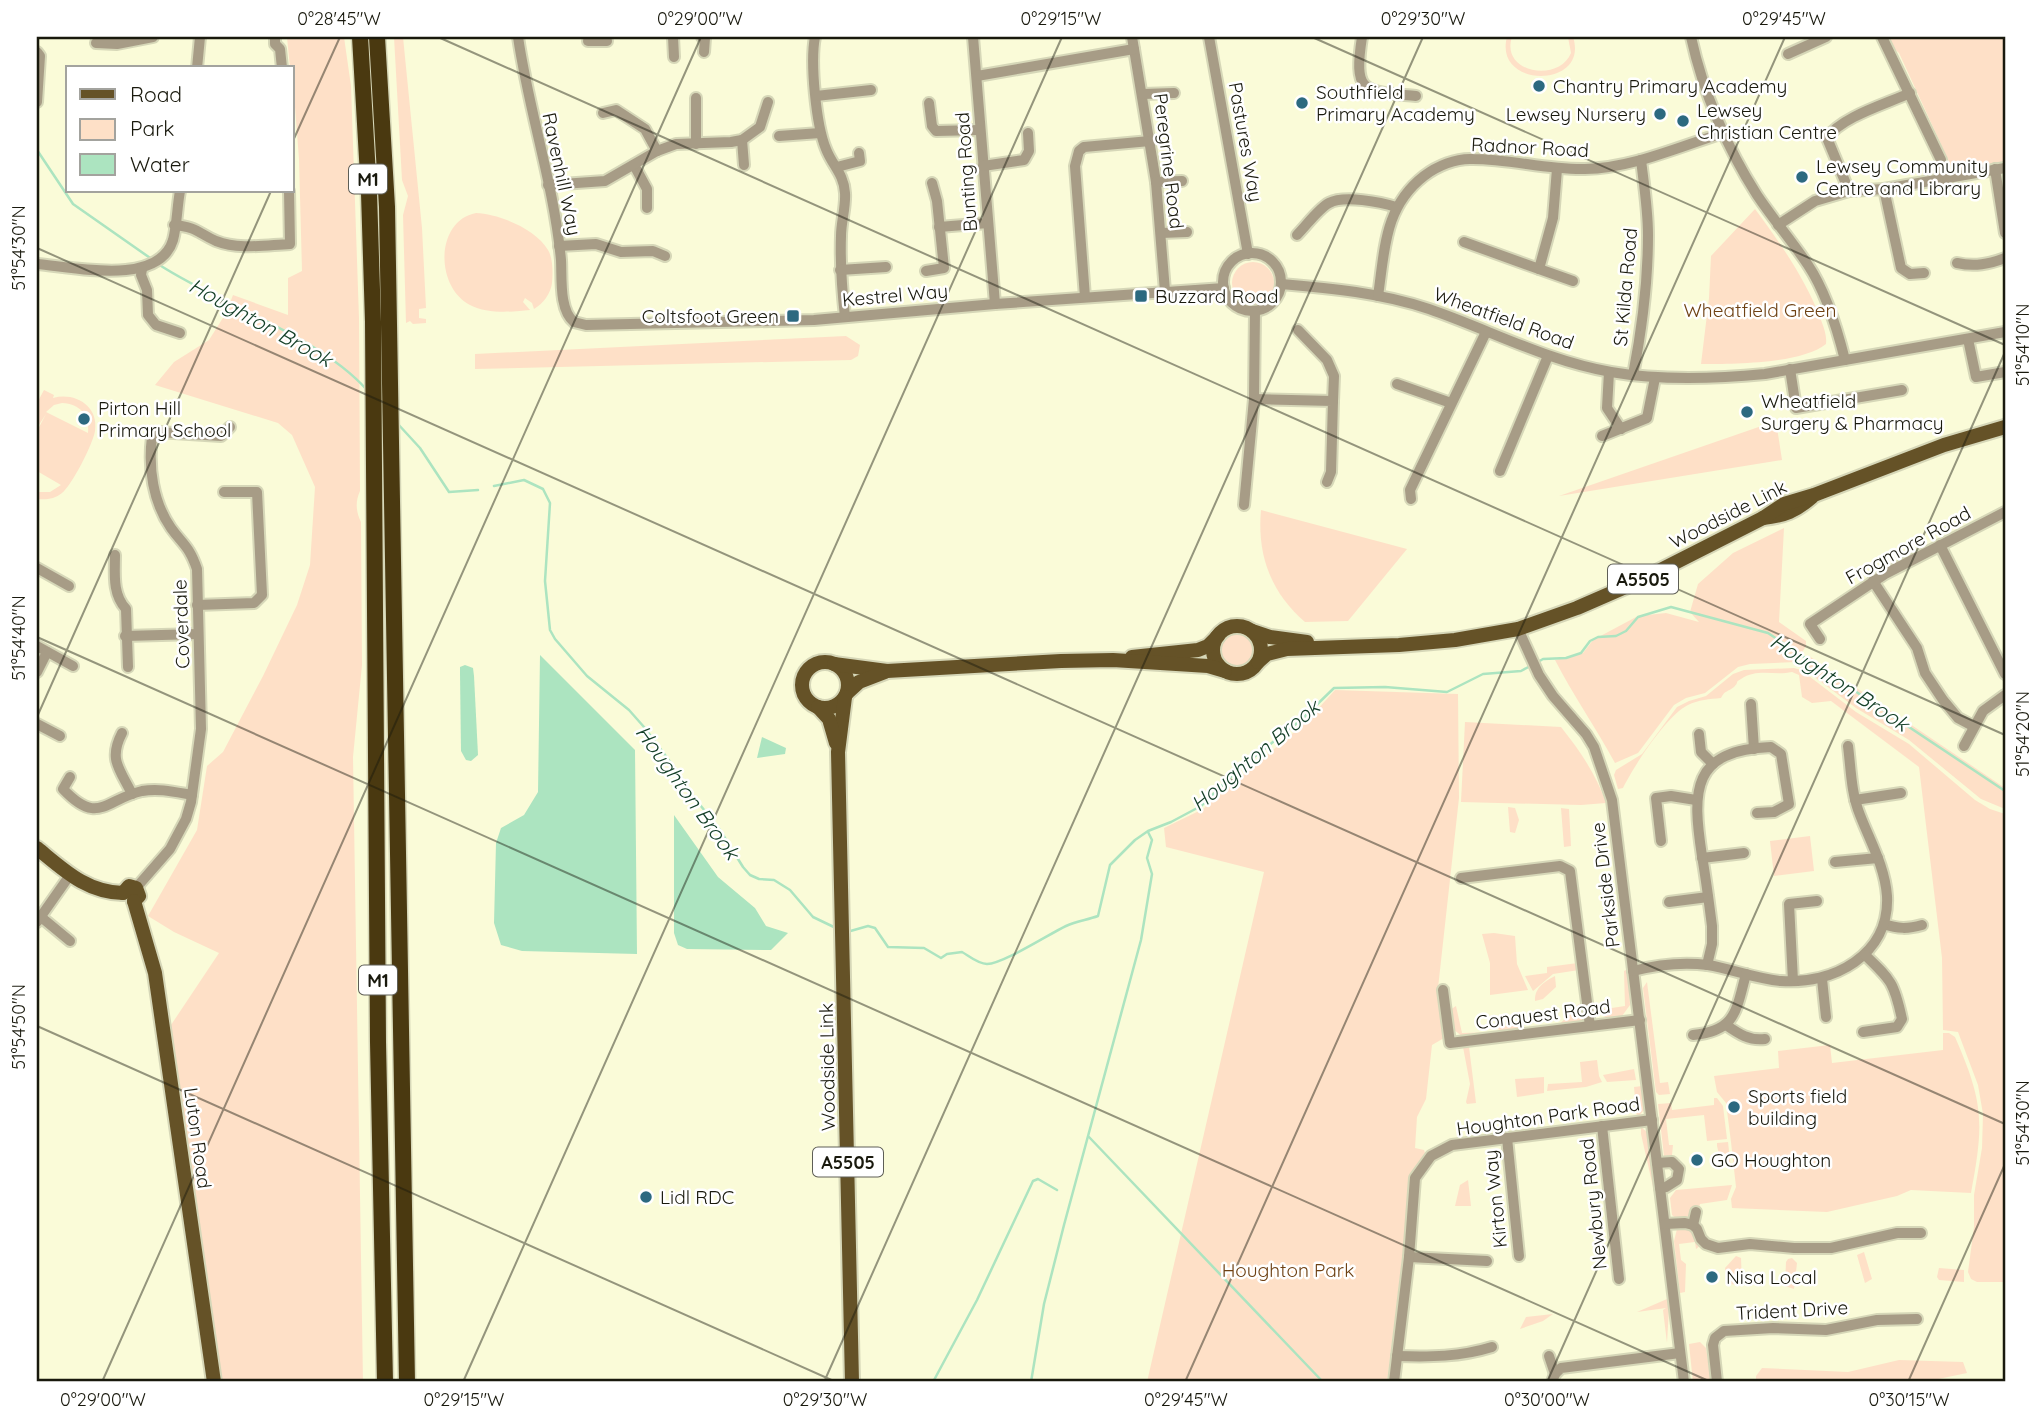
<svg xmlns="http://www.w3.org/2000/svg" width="2042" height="1419" font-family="Quicksand,sans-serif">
<rect width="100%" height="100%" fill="#fafbd8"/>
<!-- green -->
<g fill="#fee0c7" fill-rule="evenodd">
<path d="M287,37H344L351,86L359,318L360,491C355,502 356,512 361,522L362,665L353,757L363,1382H221L169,1028L219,953L174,932L148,916L197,830L207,766L223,752L263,676L297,605L310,565L315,487L292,435L278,423L155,385L174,362L209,340L226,313L233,295L288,315V278L302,271L299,159L292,68H290Z"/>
<path d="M394,37H403L422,228L426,308L419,309V318L426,319V323L413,324L410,321L406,323L403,215L408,196L402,180Z"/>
<path d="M1507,37H1512C1500,73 1559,83 1571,53L1568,37H1573C1590,89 1493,89 1507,37Z"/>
<path d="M1885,37H2005V163L1956,170L1952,168L1899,53L1890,45Z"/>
<path d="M1755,209C1781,244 1804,277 1820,317C1823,326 1827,334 1826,344C1801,364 1733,364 1701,364L1709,298L1711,256Z"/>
<path d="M476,213C499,214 536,229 548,250C553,258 553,273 552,283C551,293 543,304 534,309L532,303L525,298L523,302L530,310C511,312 487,314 470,305C435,287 435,221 476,213Z"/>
<circle cx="1253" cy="283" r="21"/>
<path d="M846,336L860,345L858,356L851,360L475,369V354Z"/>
<path d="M44,390L54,395L53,398C75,392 99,406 95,431C93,444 72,485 62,493C55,499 46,500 37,499V492H50L61,485L37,471V431L46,414L37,428V403ZM62,403C80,404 90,415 88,433L46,412L54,405Z"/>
<path d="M1776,421L1782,460L1559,496Z"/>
<path d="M1261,510L1407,549L1348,621L1305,622C1270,592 1257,554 1261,510Z"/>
<path d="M1784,528L1779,622L1806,641V646L1796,662L1750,664L1738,667L1705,693L1686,698L1674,705L1638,753L1615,763C1596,728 1573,695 1555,660L1583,653L1593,640L1638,616L1666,613L1699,622L1690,612L1698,584L1733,553Z"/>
<circle cx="1237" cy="651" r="19"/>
<path d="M1809,656L2005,788V809L1981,799L1909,740L1856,708L1801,667Z"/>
<path d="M1794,668L1801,670L1856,712L1909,744L1975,800L1990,809L2005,814V1282H1977L1971,1279L1968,1272L1974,1227V1195L1982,1148L1983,1114L1978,1085L1958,1032L1943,1030L1942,958L1919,767L1831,701L1812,703L1802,697L1799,675L1792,672C1775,676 1757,668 1741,679C1734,683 1740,681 1734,687C1728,692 1725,690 1721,698C1710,699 1698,700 1688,705C1666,716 1634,766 1623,788L1618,789L1614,775L1616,770L1642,754L1677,707L1689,701L1706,696L1733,674L1744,670Z"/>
<path d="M1335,690L1458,694L1459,798L1438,988L1445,1032L1444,1038L1432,1045L1426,1099L1417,1117L1415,1148L1424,1150L1425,1153L1413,1171L1387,1382H1147L1264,872L1166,847L1164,828L1203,809L1306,722Z"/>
<path d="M1465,722L1561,727C1580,751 1596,774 1606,803L1581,805L1461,802Z"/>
<path d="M1508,807L1515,808L1519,820L1515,833L1510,832Z"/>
<path d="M1561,808L1569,809L1571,846L1564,847Z"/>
<path d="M1810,836L1814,871L1774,876L1770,841Z"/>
<path d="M1494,933L1515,936L1517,964L1528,990L1490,995V963L1482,934Z"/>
<path d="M1578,963L1579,970L1553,974L1533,991L1525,976L1547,973V967Z"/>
<path d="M1628,969L1630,1005L1622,1016L1607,1018L1595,1010V1006L1605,1009L1625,1006L1624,971Z"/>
<path d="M1555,976L1556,987L1543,999L1535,1001C1534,988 1545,981 1555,976Z"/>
<path d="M1647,982L1660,1083L1668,1082L1670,1094L1659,1095L1656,1092L1643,988Z"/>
<path d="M1582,1002L1585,1014L1582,1021L1558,1025L1565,1019V1014L1577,1012L1576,1006Z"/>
<path d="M1456,1006L1462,1033L1499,1032L1498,1027L1518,1025L1519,1031L1463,1037L1453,1029L1450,1010Z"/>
<path d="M1943,1033H1949L1955,1037C1984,1103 1984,1123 1971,1193L1911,1190L1897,1196L1827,1212L1732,1208L1731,1199L1736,1187L1731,1142L1726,1103L1717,1092L1714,1076L1779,1068L1778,1051L1830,1045L1832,1063L1943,1050Z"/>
<path d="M1463,1047H1469L1476,1103L1467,1104L1466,1102L1470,1084Z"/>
<path d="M1597,1060L1599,1076L1602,1082L1586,1087L1547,1091L1548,1084L1582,1082L1580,1062Z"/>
<path d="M1634,1069L1636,1080L1607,1082L1603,1075Z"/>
<path d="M1544,1077V1093L1517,1097L1515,1079Z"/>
<path d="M1642,1086L1645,1109L1637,1118L1634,1087Z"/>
<path d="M1714,1098H1717L1723,1106L1727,1139L1707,1141L1704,1115L1666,1119L1669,1145H1673L1672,1155L1664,1156L1658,1104L1671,1103L1672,1110L1714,1105Z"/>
<path d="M1641,1127L1648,1133L1658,1209L1641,1134Z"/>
<path d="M1728,1142L1731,1169L1721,1162L1717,1146V1143Z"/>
<path d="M1468,1180L1471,1206H1455L1460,1185Z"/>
<path d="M1732,1185L1727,1200L1700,1204L1699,1208L1693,1210L1690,1216C1684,1218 1677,1220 1672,1215L1670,1198L1676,1190Z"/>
<path d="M1679,1228L1690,1230L1701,1245L1696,1249L1695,1242L1679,1244L1681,1260L1686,1264L1685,1292L1680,1293L1674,1241L1677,1229Z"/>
<path d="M1864,1252L1872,1279L1865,1283L1857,1255Z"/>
<path d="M1736,1256L1741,1258L1742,1285L1728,1284L1725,1268Z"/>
<path d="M1792,1258L1797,1263L1794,1289L1785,1286L1786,1262L1788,1259Z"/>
<path d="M1939,1268L1964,1270V1282L1939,1280L1937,1277Z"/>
<path d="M1667,1299L1669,1309L1667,1343L1663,1310L1666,1308L1637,1312Z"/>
<path d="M1553,1314L1543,1321L1520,1329L1526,1317Z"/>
<path d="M1700,1342L1706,1348L1711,1382H1693L1689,1344Z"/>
<path d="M1899,1360L1963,1362L1967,1373L1924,1382H1756V1376L1762,1368L1848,1372Z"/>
</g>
<!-- water -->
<g fill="#ace4c0">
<path d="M540,655L635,750L637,954L522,951L501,945L494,923L496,843L501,828L524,815L538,792Z"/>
<path d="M465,665L473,668L474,676L478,755L471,761L466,760L461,751L460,673V667Z"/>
<path d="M762,737L786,748L785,754L757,758Z"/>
<path d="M674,815L718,877L755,908L766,926L788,933L771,950L687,949L678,945L674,933Z"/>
</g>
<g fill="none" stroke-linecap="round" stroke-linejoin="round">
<!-- stream -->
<g stroke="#ace4c0" stroke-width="2.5">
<path d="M37,150L73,204L153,260"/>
<path d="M158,264C222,306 318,335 367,390"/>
<path d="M397,423L420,448L449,492L478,490"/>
<path d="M494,486L524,480L543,489L550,503L545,581L550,630L555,639L587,676L629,710L644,727L680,775L689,791L720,830L743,867L750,875L759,879L774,880L790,890L813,917L838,929"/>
<path d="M1538,662L1543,659L1566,658L1581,653L1590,641L1598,637L1616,636L1626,631L1638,617L1671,607L1768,633L2005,791"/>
<path d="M847,932L868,926L875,928L888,947L924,948L941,958L947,954L962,952C969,956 978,964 987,964C1003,964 1049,934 1066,926C1077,921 1087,920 1098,916L1110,865L1135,840L1148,831L1171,822L1201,806L1240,768L1301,720L1334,688L1385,687L1447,692L1483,674L1521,671L1532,665"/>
<path d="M1089,1137L1323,1382"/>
<path d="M933,1382L977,1300L1033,1181L1038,1179L1057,1190"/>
<path d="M1031,1382L1044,1304L1064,1225L1141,940L1152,874L1147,858L1152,840L1148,832"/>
</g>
<defs>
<g id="minor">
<path d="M275,37V44L280,49L282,68"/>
<path d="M518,37C529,112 554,185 561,260C562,278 559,310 574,322L586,325L814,320L995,304L1224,288"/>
<path d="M673,37L674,57"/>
<path d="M702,37L705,38L704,52"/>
<path d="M815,37C810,62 816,125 826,149C832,165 844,174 845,193C846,207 841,222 841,236C840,263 842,290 845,317"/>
<path d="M973,37L995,304"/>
<path d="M1132,37L1156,182L1165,291"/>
<path d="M1209,37L1248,254"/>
<path d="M1362,37C1353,95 1364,91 1416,96"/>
<path d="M1691,37C1703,92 1727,148 1757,195C1773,219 1792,241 1808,265C1826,292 1837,328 1845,360"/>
<path d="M1882,37L1941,160L1943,177"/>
<path d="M588,41H607"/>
<path d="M96,43L117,44L153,37"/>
<path d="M37,52L40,56L37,102"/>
<path d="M1788,54L1826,37"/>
<path d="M197,68L200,37"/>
<path d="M977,76L1134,49"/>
<path d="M1143,94L1174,93"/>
<path d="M816,96L871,90"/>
<path d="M696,98V144"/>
<path d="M929,103L932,126L936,131L980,130"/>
<path d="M603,113L616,110L645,129L657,151"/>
<path d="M779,136L820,133"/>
<path d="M742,140L744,165"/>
<path d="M634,165L647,189V208"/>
<path d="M983,166L1024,160L1029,151L1028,133"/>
<path d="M837,167L860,161L859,153"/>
<path d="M1995,169L2005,233"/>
<path d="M1156,182L1182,181"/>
<path d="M548,185L605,181L657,151L676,144L731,142L742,140L760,127L768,102"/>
<path d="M1884,189L1901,268L1910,274L1924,273"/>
<path d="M1849,191L1827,138C1841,117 1886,104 1910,93"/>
<path d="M174,225C197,227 198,233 216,241C239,250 266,245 290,244L289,191"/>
<path d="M1778,225L1815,201L1849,191L1884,189L2005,168"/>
<path d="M939,227L988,223"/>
<path d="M1161,233L1187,232"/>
<path d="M1297,235C1307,225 1318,209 1329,203C1344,195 1381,202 1396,207"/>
<path d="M1464,242L1539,269L1553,218L1557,169"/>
<path d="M559,246L596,244L621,252L653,251L665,256"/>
<circle cx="1252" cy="282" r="29"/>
<path d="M1957,263C1975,267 1989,264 2005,258"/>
<path d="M37,264C73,267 159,287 173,240C177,225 177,207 180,191"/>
<path d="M142,269L141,275L147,290L148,315L156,325L180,333"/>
<path d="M1539,269L1573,281"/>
<path d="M840,270L886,267"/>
<path d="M926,271L944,268L937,201L932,183"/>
<path d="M1281,284C1330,288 1382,293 1429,309C1490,330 1547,361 1611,372C1662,381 1714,379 1765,374L2005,332"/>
<path d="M1378,296C1385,249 1384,207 1424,176C1437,166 1456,158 1473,159C1511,159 1547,170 1585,169C1632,168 1678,147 1723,133"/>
<path d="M1085,297L1075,166L1079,151L1084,147L1150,141"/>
<path d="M1298,330L1327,360L1334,376L1333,401"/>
<path d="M1968,339L1976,377L2005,372"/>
<path d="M1790,369L1796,408L1902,390"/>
<path d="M1609,372L1607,408L1621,429"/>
<path d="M1633,375C1642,329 1648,283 1648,235C1648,210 1644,185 1641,160"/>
<path d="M1397,384L1451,403"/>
<path d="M1254,399L1333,401L1331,472L1327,482"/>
<path d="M1602,436L1647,418L1655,378"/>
<path d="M1500,471L1548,356"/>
<path d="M1411,499L1410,490L1486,332"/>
<path d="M1244,505L1254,399L1255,311"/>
<path d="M1940,545L2005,674"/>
<path d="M115,555C115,573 112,594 126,609L128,667"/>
<path d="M37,568L69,586"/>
<path d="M1873,581L1917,648L1925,673L1943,700L1958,718L1973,726"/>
<path d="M197,605L254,603L262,595L257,492H224"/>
<path d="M1518,629L1539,675L1553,696L1586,734L1594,747L1612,800L1684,1382"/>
<path d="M125,636L198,634"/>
<path d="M1820,639L1810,624L1885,574L2005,512"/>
<path d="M37,646L73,666"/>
<path d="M37,672L47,652"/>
<path d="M1751,704L1754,749"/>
<path d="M37,724L60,736"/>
<path d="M122,733C108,760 120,769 132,794"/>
<path d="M1699,734L1701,752L1713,764"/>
<path d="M1964,746L1983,711L2005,695"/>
<path d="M70,777L63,789C98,826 104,800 142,791C159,788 175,792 192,795"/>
<path d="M1855,800L1901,793"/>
<path d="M1661,841L1656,798L1671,796L1696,800"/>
<path d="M1702,858L1744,853"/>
<path d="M1835,862L1878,858"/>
<path d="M1461,878L1560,866L1570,871L1590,1026"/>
<path d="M136,888L170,849L186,819L191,802L201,729L197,569C189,546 184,546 171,528C153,502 148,468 152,437L158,432L221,436L230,427"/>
<path d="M1669,902L1708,897"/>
<path d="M41,917L70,941"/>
<path d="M37,922L70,875"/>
<path d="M1884,924C1898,929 1908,929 1922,925"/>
<path d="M1707,965L1712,944V926C1709,903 1706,879 1702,856C1692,791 1691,750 1771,747L1781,754L1789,804L1774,812L1757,813"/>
<path d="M1633,971C1656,965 1684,962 1708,965C1732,969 1756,979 1781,981C1833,985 1890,955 1887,896C1885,867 1870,841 1860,815C1851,793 1851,769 1848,746"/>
<path d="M1822,979L1826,1017"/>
<path d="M1793,981L1789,904L1817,901"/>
<path d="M1443,990L1450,1043L1640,1020"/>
<path d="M1726,1025C1739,1034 1749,1041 1765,1039"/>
<path d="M1863,1032L1897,1027L1902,1019C1894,982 1891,980 1865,955"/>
<path d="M1693,1035C1736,1031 1736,1011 1746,974"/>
<path d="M1602,1126L1619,1279"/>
<path d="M1507,1138L1519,1256"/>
<path d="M1657,1163L1672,1162L1679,1169L1677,1180L1666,1187L1660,1188"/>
<path d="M1665,1224L1685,1223L1693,1225L1697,1229L1701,1239L1706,1244L1718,1248L1750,1244L1794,1248H1831L1897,1233H1921"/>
<path d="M1693,1225L1696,1212"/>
<path d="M1409,1257L1487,1261"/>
<path d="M1397,1356C1430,1357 1460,1357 1492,1347"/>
<path d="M1549,1356L1555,1374"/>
<path d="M1394,1382L1409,1257L1415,1178L1431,1156L1452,1145L1652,1120"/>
<path d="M1552,1382L1555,1374L1561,1368L1680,1353"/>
<path d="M1717,1382L1713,1345L1715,1338L1724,1331L1773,1328L1826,1330L1877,1320L1917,1319"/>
</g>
<g id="major">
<path d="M1763,518C1784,516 1796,511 1812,497"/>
<circle cx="1237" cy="650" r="24"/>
<path d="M1252,631L1270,637L1307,642"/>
<path d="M1132,657L1198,650L1208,646L1218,636"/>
<path d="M1258,662L1267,654L1287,649L1399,645L1455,640L1518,629L1577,608L1639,581L1763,518L1784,504L1814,495L1944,445L2005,427"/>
<circle cx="825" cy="685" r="23"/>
<path d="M834,664L887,671L1061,661L1113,660L1208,666L1225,671"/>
<path d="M847,693L859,682L885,672"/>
<path d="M845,697L838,752L852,1382"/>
<path d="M818,707L829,719L836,743"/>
<path d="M37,848C64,870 86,892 123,893"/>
<path d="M123,893L129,886L136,888L139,896L134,901"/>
<path d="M134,901L155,973L214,1382"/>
</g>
<g id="highway">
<path d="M360,37L369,193L373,322L378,1042L385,1382"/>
<path d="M377,37L387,207L407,1382"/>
</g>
</defs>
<!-- minor casing -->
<use href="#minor" stroke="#d6d7b8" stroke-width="14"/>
<!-- major casing -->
<use href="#major" stroke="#d6d7b8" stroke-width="18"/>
<!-- highway casing -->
<use href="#highway" stroke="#d6d7b8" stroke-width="19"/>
<!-- minor -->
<use href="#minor" stroke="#a79c86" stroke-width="10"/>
<!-- major -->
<use href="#major" stroke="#655227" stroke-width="14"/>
<!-- highway -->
<use href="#highway" stroke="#4a3910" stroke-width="16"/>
</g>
<!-- ticks -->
<path fill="none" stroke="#19190d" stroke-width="2" stroke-opacity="0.45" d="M438,37L2005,735M1312,37L2005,345M292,143L340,37M37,248L2005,1124M37,637L1711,1382M37,717L271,191M37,1026L836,1382M102,1382L701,37M463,1382L1062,37M824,1382L1423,37M1185,1382L1785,37M1547,1382L2005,352M1908,1382L2005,1164"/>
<!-- markers -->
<g fill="#2c6980" stroke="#fff" stroke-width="2.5">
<circle cx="1539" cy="86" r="7"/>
<circle cx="1302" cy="103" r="7"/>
<circle cx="1660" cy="114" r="7"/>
<circle cx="1683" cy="121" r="7"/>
<circle cx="1802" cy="177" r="7"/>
<rect x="1134" y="289" width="14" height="14" rx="3.5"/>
<rect x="786" y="309" width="14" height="14" rx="3.5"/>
<circle cx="1747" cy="412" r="7"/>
<circle cx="84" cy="419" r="7"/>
<circle cx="1734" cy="1107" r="7"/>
<circle cx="1697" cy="1160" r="7"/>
<circle cx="646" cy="1197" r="7"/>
<circle cx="1712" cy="1277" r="7"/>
</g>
<g text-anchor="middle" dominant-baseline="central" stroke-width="5" stroke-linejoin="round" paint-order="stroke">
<!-- shield labels -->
<g fill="#fff" stroke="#5e5e56" stroke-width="2">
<rect x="349" y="164.5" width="38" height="29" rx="5"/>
<rect x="1608" y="564.5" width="70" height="29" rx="5"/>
<rect x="359" y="965.5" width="38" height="29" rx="5"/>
<rect x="813" y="1147.5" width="70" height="29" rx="5"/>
</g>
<g font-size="18" font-weight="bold" fill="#19190d">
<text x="368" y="179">M1</text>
<text x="1643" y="579">A5505</text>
<text x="378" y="980">M1</text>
<text x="848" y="1162">A5505</text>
</g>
<!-- poi labels -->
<g font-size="19" fill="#19190d" stroke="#fff" text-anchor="start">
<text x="1553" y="86">Chantry Primary Academy</text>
<text x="1316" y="92">Southfield<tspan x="1316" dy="22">Primary Academy</tspan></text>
<text x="1697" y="110">Lewsey<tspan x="1697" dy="22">Christian Centre</tspan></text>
<text x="1646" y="114" text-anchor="end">Lewsey Nursery</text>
<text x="1816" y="166">Lewsey Community<tspan x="1816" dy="22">Centre and Library</tspan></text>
<text x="1155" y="296">Buzzard Road</text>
<text x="779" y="316" text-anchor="end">Coltsfoot Green</text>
<text x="1761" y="401">Wheatfield<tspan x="1761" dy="22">Surgery &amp; Pharmacy</tspan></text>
<text x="98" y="408">Pirton Hill<tspan x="98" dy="22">Primary School</tspan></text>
<text x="1748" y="1096">Sports field<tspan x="1748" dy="22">building</tspan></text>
<text x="1711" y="1160">GO Houghton</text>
<text x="660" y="1197">Lidl RDC</text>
<text x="1726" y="1277">Nisa Local</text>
</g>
<!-- street labels -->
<g font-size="19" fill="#19190d" stroke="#fff">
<text transform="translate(1246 142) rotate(80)">Pastures Way</text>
<text transform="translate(1530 147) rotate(3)">Radnor Road</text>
<text transform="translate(1169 161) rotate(83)">Peregrine Road</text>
<text transform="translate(966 172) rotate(-94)">Bunting Road</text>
<text transform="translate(562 174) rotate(78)">Ravenhill Way</text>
<text transform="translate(1625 287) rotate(-85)">St Kilda Road</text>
<text transform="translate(895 295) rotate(-5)">Kestrel Way</text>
<text transform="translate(1504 318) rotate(20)">Wheatfield Road</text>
<text transform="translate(1728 514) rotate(-27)">Woodside Link</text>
<text transform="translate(1908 545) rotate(-29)">Frogmore Road</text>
<text transform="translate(181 624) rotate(-92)">Coverdale</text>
<text transform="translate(1605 885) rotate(-97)">Parkside Drive</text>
<text transform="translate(1543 1014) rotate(-7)">Conquest Road</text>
<text transform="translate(827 1067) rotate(-91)">Woodside Link</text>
<text transform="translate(1548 1116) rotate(-8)">Houghton Park Road</text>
<text transform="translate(198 1138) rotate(82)">Luton Road</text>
<text transform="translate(1495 1199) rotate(-96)">Kirton Way</text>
<text transform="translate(1593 1204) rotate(-96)">Newbury Road</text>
<text transform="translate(1792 1310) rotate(-3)">Trident Drive</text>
</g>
<!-- park labels -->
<g font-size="19" fill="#6e4113" stroke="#fff">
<text x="1760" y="310">Wheatfield Green</text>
<text x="1288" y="1270">Houghton Park</text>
</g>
<!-- water labels -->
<g font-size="21" font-style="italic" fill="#164129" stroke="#fff">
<text transform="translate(261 322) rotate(29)">Houghton Brook</text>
<text transform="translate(1840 682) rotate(33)">Houghton Brook</text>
<text transform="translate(1255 755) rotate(-40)">Houghton Brook</text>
<text transform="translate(688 792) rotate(54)">Houghton Brook</text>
</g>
</g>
<!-- border -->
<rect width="2042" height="1419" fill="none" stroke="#ffffff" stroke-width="77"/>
<!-- legend -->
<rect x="66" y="66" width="228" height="126" fill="#ffffff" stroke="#a3a39e" stroke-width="2"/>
<rect x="80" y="89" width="35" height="10" fill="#655227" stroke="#a3a39e" stroke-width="2"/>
<text x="130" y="102" font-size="21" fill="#19190d">Road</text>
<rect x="80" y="119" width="35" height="21" fill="#fee0c7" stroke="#a3a39e" stroke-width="2"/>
<text x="130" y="136" font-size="21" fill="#19190d">Park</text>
<rect x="80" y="154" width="35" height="21" fill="#ace4c0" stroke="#a3a39e" stroke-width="2"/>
<text x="130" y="172" font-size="21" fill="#19190d">Water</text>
<rect x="38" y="38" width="1966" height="1342" fill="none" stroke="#19190d" stroke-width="2.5"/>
<g font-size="18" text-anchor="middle" fill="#19190d">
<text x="339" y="25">0°28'45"W</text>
<text x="700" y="25">0°29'00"W</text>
<text x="1061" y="25">0°29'15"W</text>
<text x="1423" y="25">0°29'30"W</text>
<text x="1784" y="25">0°29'45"W</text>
<text transform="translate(19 248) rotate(-90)" y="6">51°54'30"N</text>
<text transform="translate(2023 345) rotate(-90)" y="6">51°54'10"N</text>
<text transform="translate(19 638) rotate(-90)" y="6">51°54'40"N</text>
<text transform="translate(2023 734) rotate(-90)" y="6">51°54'20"N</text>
<text transform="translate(19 1027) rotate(-90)" y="6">51°54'50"N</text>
<text transform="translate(2023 1123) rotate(-90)" y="6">51°54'30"N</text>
<text x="103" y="1406">0°29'00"W</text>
<text x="464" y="1406">0°29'15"W</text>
<text x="825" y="1406">0°29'30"W</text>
<text x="1186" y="1406">0°29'45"W</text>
<text x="1547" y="1406">0°30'00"W</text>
<text x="1909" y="1406">0°30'15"W</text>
</g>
</svg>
